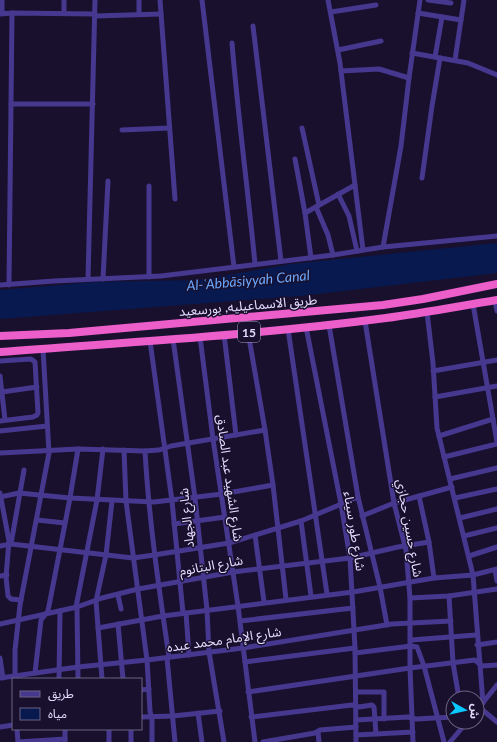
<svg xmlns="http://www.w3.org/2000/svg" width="497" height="742" font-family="Lato,'Noto Sans Arabic',sans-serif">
<rect width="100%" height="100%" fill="#19102e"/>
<!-- water -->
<path fill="#08194f" d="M497,243V273L300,296L0,319V290L94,282L199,280L291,264Z"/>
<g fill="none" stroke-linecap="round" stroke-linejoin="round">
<!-- minor -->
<g stroke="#46388f" stroke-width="5">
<path d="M160,0L175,199"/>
<path d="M202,0L234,267"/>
<path d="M328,0L340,63L363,250"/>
<path d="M428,0L451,3"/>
<path d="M331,12L376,5"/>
<path d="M2,13V0"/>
<path d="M64,13V0"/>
<path d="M418,13L461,20"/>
<path d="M0,14L12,13L95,14"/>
<path d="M139,14V0"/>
<path d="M95,16L161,14"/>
<path d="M253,26L281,261"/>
<path d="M232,43C238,117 248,190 255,264"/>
<path d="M338,50L381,41"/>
<path d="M412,53L468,63L497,75"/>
<path d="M435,57L442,17"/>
<path d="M455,60L464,0"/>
<path d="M341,71L379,69L409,78"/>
<path d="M11,104H93"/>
<path d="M302,128L319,205"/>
<path d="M122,130L169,128"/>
<path d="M295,159L305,213L311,258"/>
<path d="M422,178L432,106L440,58"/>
<path d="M338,194L349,216L357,251"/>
<path d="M316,207L328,235L333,255"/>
<path d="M305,213L355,185"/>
<path d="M383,247L401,146L409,78L420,0"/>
<path d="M149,277V186"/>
<path d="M88,279L95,0"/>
<path d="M103,279L108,181"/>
<path d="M0,285L54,281L161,276L333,255L383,247L497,236"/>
<path d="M9,285L12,13"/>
<path d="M495,301L497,311"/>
<path d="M473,304L497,442"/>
<path d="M427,312L433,363L437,428L473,575L483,703"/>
<path d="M365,321L394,503L406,550L410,598V668L413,742"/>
<path d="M329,325L358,497L380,587L387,625"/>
<path d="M306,327L341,504L350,558L355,648L356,742"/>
<path d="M288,329L327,594"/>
<path d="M248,332L265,430L273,485L286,599"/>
<path d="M224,334L236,435"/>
<path d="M200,337L213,439L238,606L255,742"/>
<path d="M173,339L195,498L207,610L209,652L224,742"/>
<path d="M150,341L172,501L183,613"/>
<path d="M0,361L31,359L35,362L38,413L37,415L33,417L0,421"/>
<path d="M433,371L497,360"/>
<path d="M0,376L5,420"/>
<path d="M2,392L37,387"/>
<path d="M435,397L497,386"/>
<path d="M0,431L47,426"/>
<path d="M439,436L493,419"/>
<path d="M124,450L126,501L147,660L150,711L152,720V742"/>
<path d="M145,451C149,521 159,589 169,657"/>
<path d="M0,453L78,449L145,451L159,450L171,446L265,430"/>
<path d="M444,457L497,444"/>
<path d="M450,479L497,468"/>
<path d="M0,493L9,541L6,577L8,596L11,599L21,600"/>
<path d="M419,496L429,542L434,578"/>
<path d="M0,497L19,493L70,498L154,502L222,494L273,485"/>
<path d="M455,498L497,489"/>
<path d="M362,516L394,503L452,487"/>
<path d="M460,518L497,509"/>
<path d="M37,520L65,523"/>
<path d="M301,521L311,596"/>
<path d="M174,524L225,517"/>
<path d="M255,535L264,602"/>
<path d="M464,536L497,528"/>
<path d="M11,544L24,470"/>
<path d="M0,546L11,544L133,558L154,555L229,543L301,521L358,497"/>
<path d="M469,556L497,547"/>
<path d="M495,570L497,581"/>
<path d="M0,576L7,575"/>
<path d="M118,595L121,609"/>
<path d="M449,596L453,663L459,698"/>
<path d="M410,598L449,596L497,589"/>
<path d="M76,607L97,500L103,449"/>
<path d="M77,607L78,679"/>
<path d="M186,613L189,655"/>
<path d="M240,621L353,608"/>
<path d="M0,624L77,607L102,598L138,589L233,572L350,558L398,547L429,542"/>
<path d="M118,624L123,679"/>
<path d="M98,628L163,616L353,592L434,578L473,575L497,569"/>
<path d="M411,640L476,635"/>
<path d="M477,645L497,642"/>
<path d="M355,653L411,646L417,647L424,666L444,742"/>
<path d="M0,658L3,678"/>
<path d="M167,658L175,742"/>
<path d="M245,662L355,648"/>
<path d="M35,673L41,620L48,611L70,498L78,449"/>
<path d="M0,678L78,667L147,660L243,648L392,624L451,621"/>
<path d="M15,678V650L20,605L49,453L43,349"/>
<path d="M59,679L60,611"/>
<path d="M102,679L96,601L106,555L112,501"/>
<path d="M141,690L149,689"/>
<path d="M248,692L410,668L475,660L482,666L497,665"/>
<path d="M356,692H384V719"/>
<path d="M479,707L497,722"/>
<path d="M477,710L497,685"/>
<path d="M198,713L202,742"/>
<path d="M141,717L173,716L220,711"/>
<path d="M251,717L352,705L359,707L372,705L374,707L376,734"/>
<path d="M356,720L408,717L416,719L453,717"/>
<path d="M0,727L13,725"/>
<path d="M17,729L18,742"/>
<path d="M65,729V742"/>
<path d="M109,729V742"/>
<path d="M131,729V742"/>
<path d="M318,732L319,742"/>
<path d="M356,735L413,732"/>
<path d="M18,742L65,739"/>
<path d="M263,742L315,733L320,730L356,727"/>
<path d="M450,742L467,722"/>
</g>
<!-- trunk -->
<g stroke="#ec5eca" stroke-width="8">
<path d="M0,336L69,333L383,305L423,299L497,284"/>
<path d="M0,352C129,342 258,335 386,318C423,313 460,306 497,300"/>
</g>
</g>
<g text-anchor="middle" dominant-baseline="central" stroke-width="3" stroke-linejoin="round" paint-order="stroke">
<!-- shield labels -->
<rect fill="#19102e" stroke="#a8a0c0" stroke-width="1" x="238" y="322" width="22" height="20" rx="3"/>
<g font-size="12" font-weight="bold" fill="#e5ddff">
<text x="249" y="332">15</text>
</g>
<!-- street labels -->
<g font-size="13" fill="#e5ddff" stroke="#19102e">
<text transform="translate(248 305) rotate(-5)">طريق الاسماعيليه, بورسعيد</text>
<text transform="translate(230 478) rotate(82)">شارع الشهيد عبد الصادق</text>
<text transform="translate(186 518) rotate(-96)">شارع الجهاد</text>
<text transform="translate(410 528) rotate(80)">شارع حسين حجازي</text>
<text transform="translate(355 531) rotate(81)">شارع طور سيناء</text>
<text transform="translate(211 565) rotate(-10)">شارع البتانوم</text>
<text transform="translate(224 639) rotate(-8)">شارع الإمام محمد عبده</text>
</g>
<!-- water labels -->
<g font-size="14" font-style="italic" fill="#6ba8ff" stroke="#19102e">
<text transform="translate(248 280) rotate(-5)">Al-ʿAbbāsiyyah Canal</text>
</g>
</g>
<!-- legend -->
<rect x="12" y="678" width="130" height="52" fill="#19102e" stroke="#6b6282"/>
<rect x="20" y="691" width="20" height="6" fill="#46388f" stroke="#6b6282"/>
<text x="48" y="698" font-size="12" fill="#e5ddff">طريق</text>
<rect x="20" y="708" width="20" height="12" fill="#08194f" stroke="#6b6282"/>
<text x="48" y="718" font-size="12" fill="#e5ddff">مياه</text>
<!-- north arrow -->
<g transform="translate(465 710) rotate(98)"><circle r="19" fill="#19102e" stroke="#6b6282"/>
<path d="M0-3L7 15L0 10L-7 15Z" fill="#09c9ff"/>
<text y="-6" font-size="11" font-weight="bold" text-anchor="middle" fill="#e5ddff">ش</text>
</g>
</svg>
